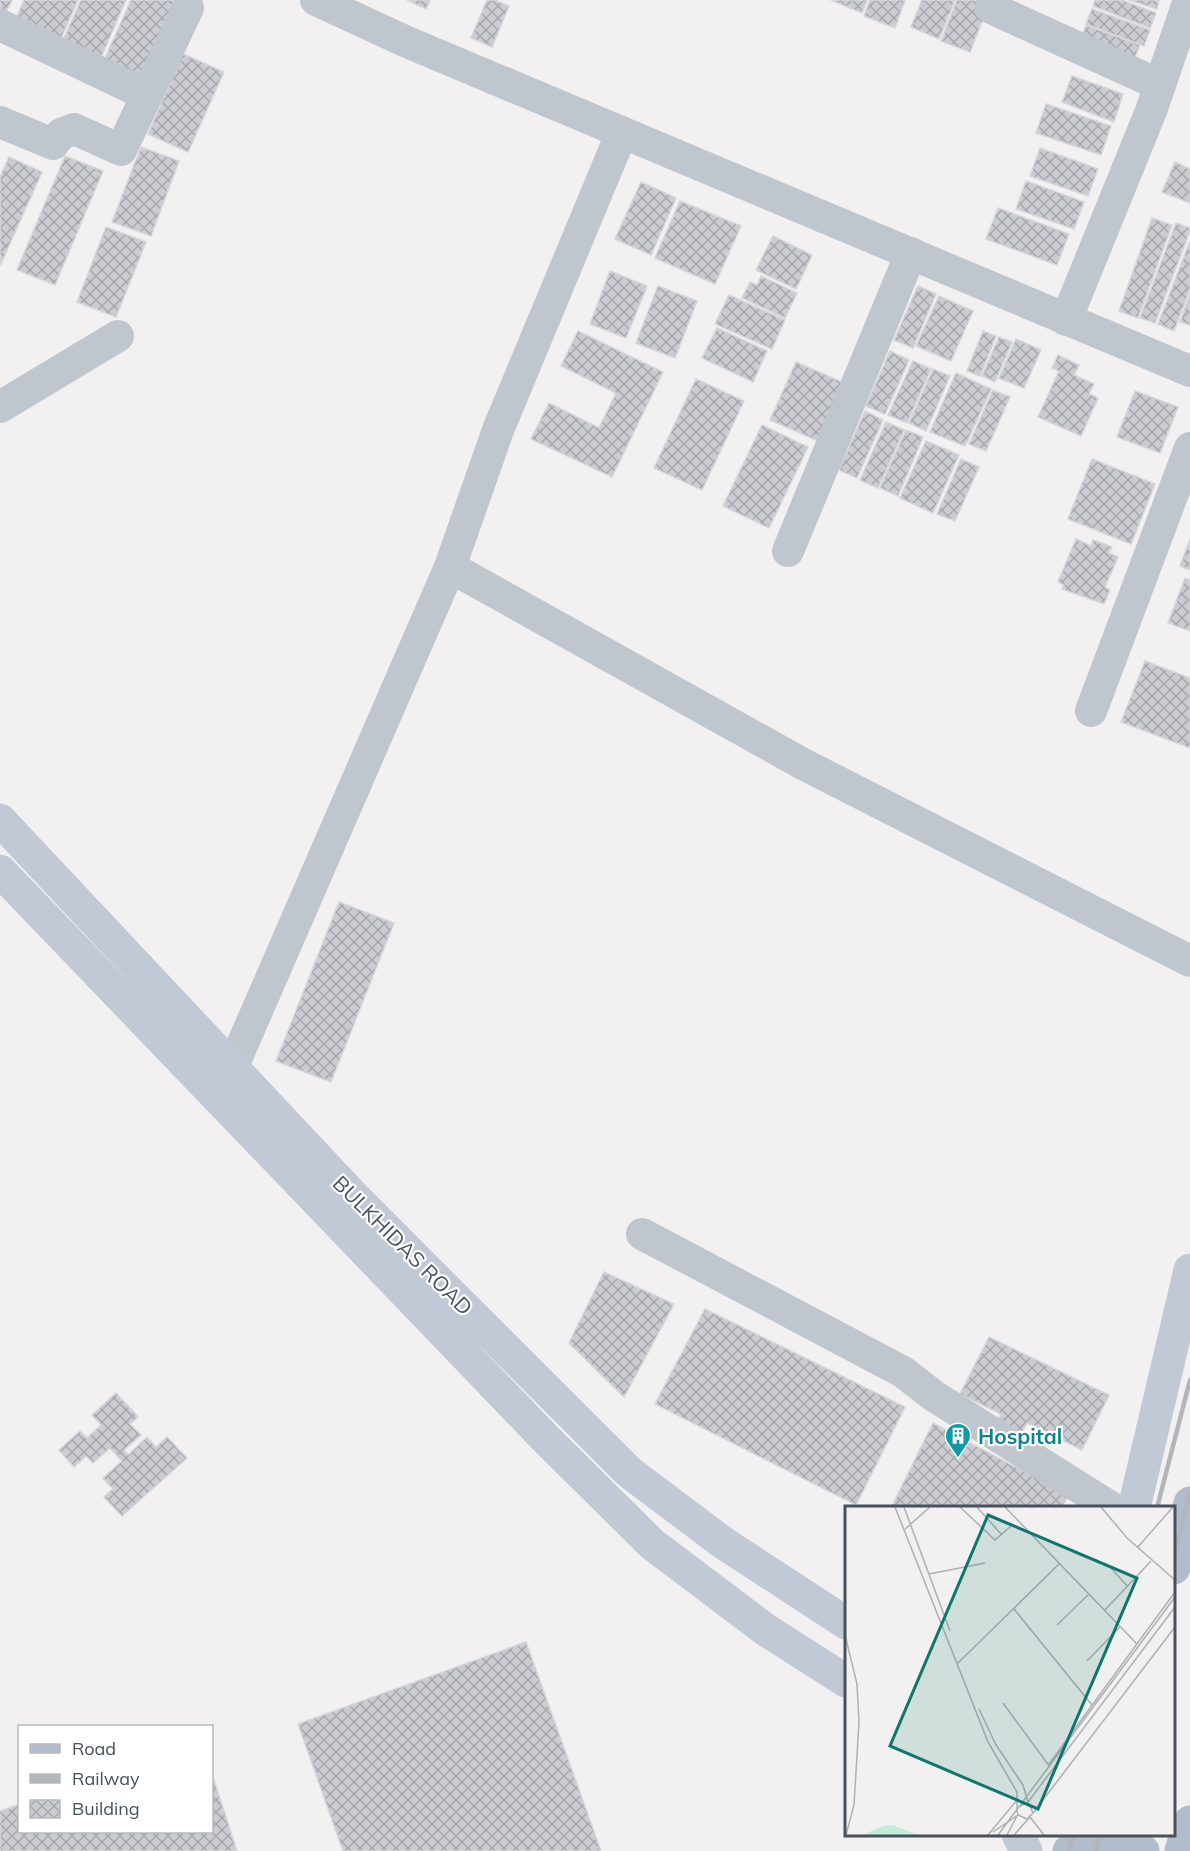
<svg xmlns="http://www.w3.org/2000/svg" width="1190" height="1851" font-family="Mulish,sans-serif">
<defs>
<pattern id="building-cross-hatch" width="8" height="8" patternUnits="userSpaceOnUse" patternTransform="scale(1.5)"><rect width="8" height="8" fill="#caccd2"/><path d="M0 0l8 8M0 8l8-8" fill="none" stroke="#a6a8ae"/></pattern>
</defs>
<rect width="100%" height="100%" fill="#f2f0f0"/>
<!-- building -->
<g fill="url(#building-cross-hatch)" stroke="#d5d6db" stroke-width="1.5">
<path d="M0,0H12L6,12L0,10Z"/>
<path d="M24,0H78L58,45L13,25Z"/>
<path d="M81,0H126L99,62L61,45Z"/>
<path d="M131,0H185L147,85L102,65Z"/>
<path d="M407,0H430L426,9Z"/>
<path d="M487,0H495L509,6L492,47L471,38Z"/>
<path d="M831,0H867L862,13Z"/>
<path d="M870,0H905L895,28L864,16Z"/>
<path d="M922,0H955L939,39L911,27Z"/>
<path d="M957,0H979L989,4L970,52L941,41Z"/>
<path d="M1095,0H1122L1156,13L1150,28L1093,6Z"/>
<path d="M1129,0H1159L1157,9Z"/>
<path d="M1092,9L1150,30L1144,46L1086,24Z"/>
<path d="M1086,25L1140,45L1133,62L1080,42Z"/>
<path d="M183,54L224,72L188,152L148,134Z"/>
<path d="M1072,76L1123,94L1114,122L1062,102Z"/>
<path d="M1046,104L1111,126L1101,155L1036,133Z"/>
<path d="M141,147L179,161L151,236L112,222Z"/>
<path d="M1040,148L1098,169L1088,196L1030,176Z"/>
<path d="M65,156L103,171L55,285L17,270Z"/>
<path d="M9,157L42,172L0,266V177Z"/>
<path d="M1175,162L1190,169V203L1162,192Z"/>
<path d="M1026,181L1084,202L1074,229L1016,209Z"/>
<path d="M641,182L676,198L651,255L615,239Z"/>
<path d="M680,201L741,226L715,284L655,258Z"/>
<path d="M998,208L1069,234L1057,265L986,239Z"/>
<path d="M1152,218L1172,225L1138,318L1119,311Z"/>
<path d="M1176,223L1190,228V231L1155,323L1140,318Z"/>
<path d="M106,227L146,242L116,317L77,302Z"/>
<path d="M773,236L812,255L796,289L756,270Z"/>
<path d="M1190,241V289L1174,331L1158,324Z"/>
<path d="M610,271L647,286L626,338L590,324Z"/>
<path d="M761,276L797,293L785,318L742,298L750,282L757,285Z"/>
<path d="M658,286L697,301L675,358L636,343Z"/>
<path d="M918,286L936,294L913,348L894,340Z"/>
<path d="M1190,294V325L1180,322Z"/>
<path d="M729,295L785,320L772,349L715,324Z"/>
<path d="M939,296L973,311L951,361L916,346Z"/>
<path d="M717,328L767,351L753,382L702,358Z"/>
<path d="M578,331L663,372L612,477L531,439L549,403L599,428L616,393L561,366Z"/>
<path d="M983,331L996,336L980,376L967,371Z"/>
<path d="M999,337L1012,342L995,382L982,376Z"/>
<path d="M1016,339L1041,350L1024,388L999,378Z"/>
<path d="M890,351L909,360L885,414L866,406Z"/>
<path d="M1058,355L1079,365L1074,375L1094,384L1089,394L1098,398L1081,436L1038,417L1059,371L1052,368Z"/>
<path d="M913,361L931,369L907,423L888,415Z"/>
<path d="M796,362L851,386L825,444L770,420Z"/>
<path d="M933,369L950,376L926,431L909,423Z"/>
<path d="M956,373L991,389L965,446L930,432Z"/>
<path d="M696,379L744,401L702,490L654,468Z"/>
<path d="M993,390L1010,397L986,451L969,444Z"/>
<path d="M1135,391L1178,407L1160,453L1117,437Z"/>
<path d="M865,411L883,420L857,478L839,470Z"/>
<path d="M886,422L904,430L878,488L860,480Z"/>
<path d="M762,425L808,447L769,528L723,506Z"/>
<path d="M906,430L923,437L898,496L880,488Z"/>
<path d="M926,441L959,455L933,513L900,498Z"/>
<path d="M961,459L979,467L955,521L937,514Z"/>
<path d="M1092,459L1155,484L1131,544L1068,519Z"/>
<path d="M1076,539L1091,546L1093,540L1112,547L1109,553L1118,557L1105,587L1110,590L1104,604L1062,589L1064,585L1058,582Z"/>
<path d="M1190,539V570L1180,566Z"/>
<path d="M1185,578L1190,580V631L1168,623Z"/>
<path d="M1145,661L1190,678V748L1121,722Z"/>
<path d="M339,902L394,923L331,1082L276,1061Z"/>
<path d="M604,1272L674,1304L624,1397L569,1343Z"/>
<path d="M705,1309L905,1407L856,1505L655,1404Z"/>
<path d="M989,1337L1109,1395L1082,1450L1027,1423L1021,1434L997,1422L1001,1414L960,1394Z"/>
<path d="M116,1393L138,1417L130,1424L141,1435L124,1450L128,1455L147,1437L156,1447L167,1437L187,1458L122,1516L104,1497L113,1489L103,1478L122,1461L110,1448L93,1463L86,1456L74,1467L59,1450L80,1431L87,1438L101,1425L92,1415Z"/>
<path d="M933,1423L1068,1495L1062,1508H891Z"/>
<path d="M526,1642L601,1851H343L298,1724Z"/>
<path d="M212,1774L237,1851H0V1811L20,1804V1832H212Z"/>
</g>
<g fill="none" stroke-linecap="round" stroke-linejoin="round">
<!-- street -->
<g stroke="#bfc6ce" stroke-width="32">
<path d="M316,0L407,42L1190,371"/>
<path d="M991,8L1160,85"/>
<path d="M0,25L147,95"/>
<path d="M0,122L53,144L61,134L74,129L121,150L188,8"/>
<path d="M1066,320L1151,111L1189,0"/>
<path d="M0,407L118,336"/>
<path d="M788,551L911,253"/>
<path d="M450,567L803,764L1190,961"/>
<path d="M1091,711L1190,448"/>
<path d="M223,1089L450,567L498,430L622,132"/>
<path d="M642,1234L903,1372L934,1396L1112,1508"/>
</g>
<!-- secondary -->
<g stroke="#c2c9d6" stroke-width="33">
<path d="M0,820L356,1199L629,1472L722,1542L846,1623"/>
<path d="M0,871L545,1438L652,1544L766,1630L846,1681"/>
<path d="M1134,1508L1190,1270"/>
<path d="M1018,1834L1026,1851"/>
</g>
<!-- primary -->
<g stroke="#b1bccd" stroke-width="33">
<path d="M1174,1568L1190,1503"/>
<path d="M1069,1851C1092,1833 1119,1837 1143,1851"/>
<path d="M1181,1851L1190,1822"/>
</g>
<!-- rail -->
<g stroke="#b3b5ba" stroke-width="4.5">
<path d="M1157,1508L1190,1380"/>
<path d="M1174,1556L1190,1493"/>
<path d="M1069,1851L1074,1834"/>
<path d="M1096,1851L1100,1834"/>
</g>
</g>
<!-- icons -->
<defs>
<symbol id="building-pin" viewBox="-11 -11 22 30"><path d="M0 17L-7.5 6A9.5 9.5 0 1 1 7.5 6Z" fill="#0f9aa8" stroke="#fff"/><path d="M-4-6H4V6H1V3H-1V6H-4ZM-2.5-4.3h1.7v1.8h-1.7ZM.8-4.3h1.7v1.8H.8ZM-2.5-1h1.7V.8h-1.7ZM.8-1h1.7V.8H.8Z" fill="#fff"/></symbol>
</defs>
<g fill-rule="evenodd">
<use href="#building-pin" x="943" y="1421" width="30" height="40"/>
</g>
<g text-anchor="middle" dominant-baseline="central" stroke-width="4.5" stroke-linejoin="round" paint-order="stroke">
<!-- street labels -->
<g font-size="21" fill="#49515d" stroke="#fff">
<text transform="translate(403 1245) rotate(45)">BULKHIDAS ROAD</text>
</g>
<!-- culture labels -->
<g font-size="21" font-weight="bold" fill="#0d838f" stroke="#fff" text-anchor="start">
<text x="978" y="1436">Hospital</text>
</g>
</g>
<!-- overview -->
<g transform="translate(845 1506)">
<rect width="330" height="330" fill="#f2f0f0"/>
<path d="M47,319L74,329H18L35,321Z" fill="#c1edd7"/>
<path fill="none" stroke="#aeb0b5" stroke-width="1.5" d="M50,1L143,236L172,286V305L173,309L182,313L188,307L183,296L172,302M59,1L105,125M115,1L150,34L166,20M132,1L156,28M160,1L292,138M256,1L282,32L330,74M60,23L85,1M292,42L328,1M266,62L283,81M84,68L140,57M169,103L247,199M259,105L306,55M212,119L243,89M0,129L12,178L14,216L9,299L1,329M242,155L275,121M112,158L214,58M158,197L205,261M134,203L151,239L178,279L183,296M204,258L330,86M183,296L330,101M188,307L330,121M185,311L199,329M148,326L173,309M143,329L172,294M153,329L330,91M162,329L172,310M169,329L185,311"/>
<path fill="#0f766e" fill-opacity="0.15" stroke="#0f766e" stroke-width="3" d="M143,9L292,72L193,303L45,240Z"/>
<rect width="330" height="330" fill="none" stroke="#49515d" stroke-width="3"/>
</g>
<!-- legend -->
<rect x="18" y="1725" width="195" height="108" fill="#ffffff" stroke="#b6b9be" stroke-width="1.5"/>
<rect x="30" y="1744" width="30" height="9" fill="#b1bccd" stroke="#b6b9be" stroke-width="1.5"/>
<text x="72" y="1755" font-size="18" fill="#49515d">Road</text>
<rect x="30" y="1774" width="30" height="9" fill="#b3b5ba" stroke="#b6b9be" stroke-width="1.5"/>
<text x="72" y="1785" font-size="18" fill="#49515d">Railway</text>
<rect x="30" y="1800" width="30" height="18" fill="url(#building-cross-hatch)" stroke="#b6b9be" stroke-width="1.5"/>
<text x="72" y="1815" font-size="18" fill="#49515d">Building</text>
</svg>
